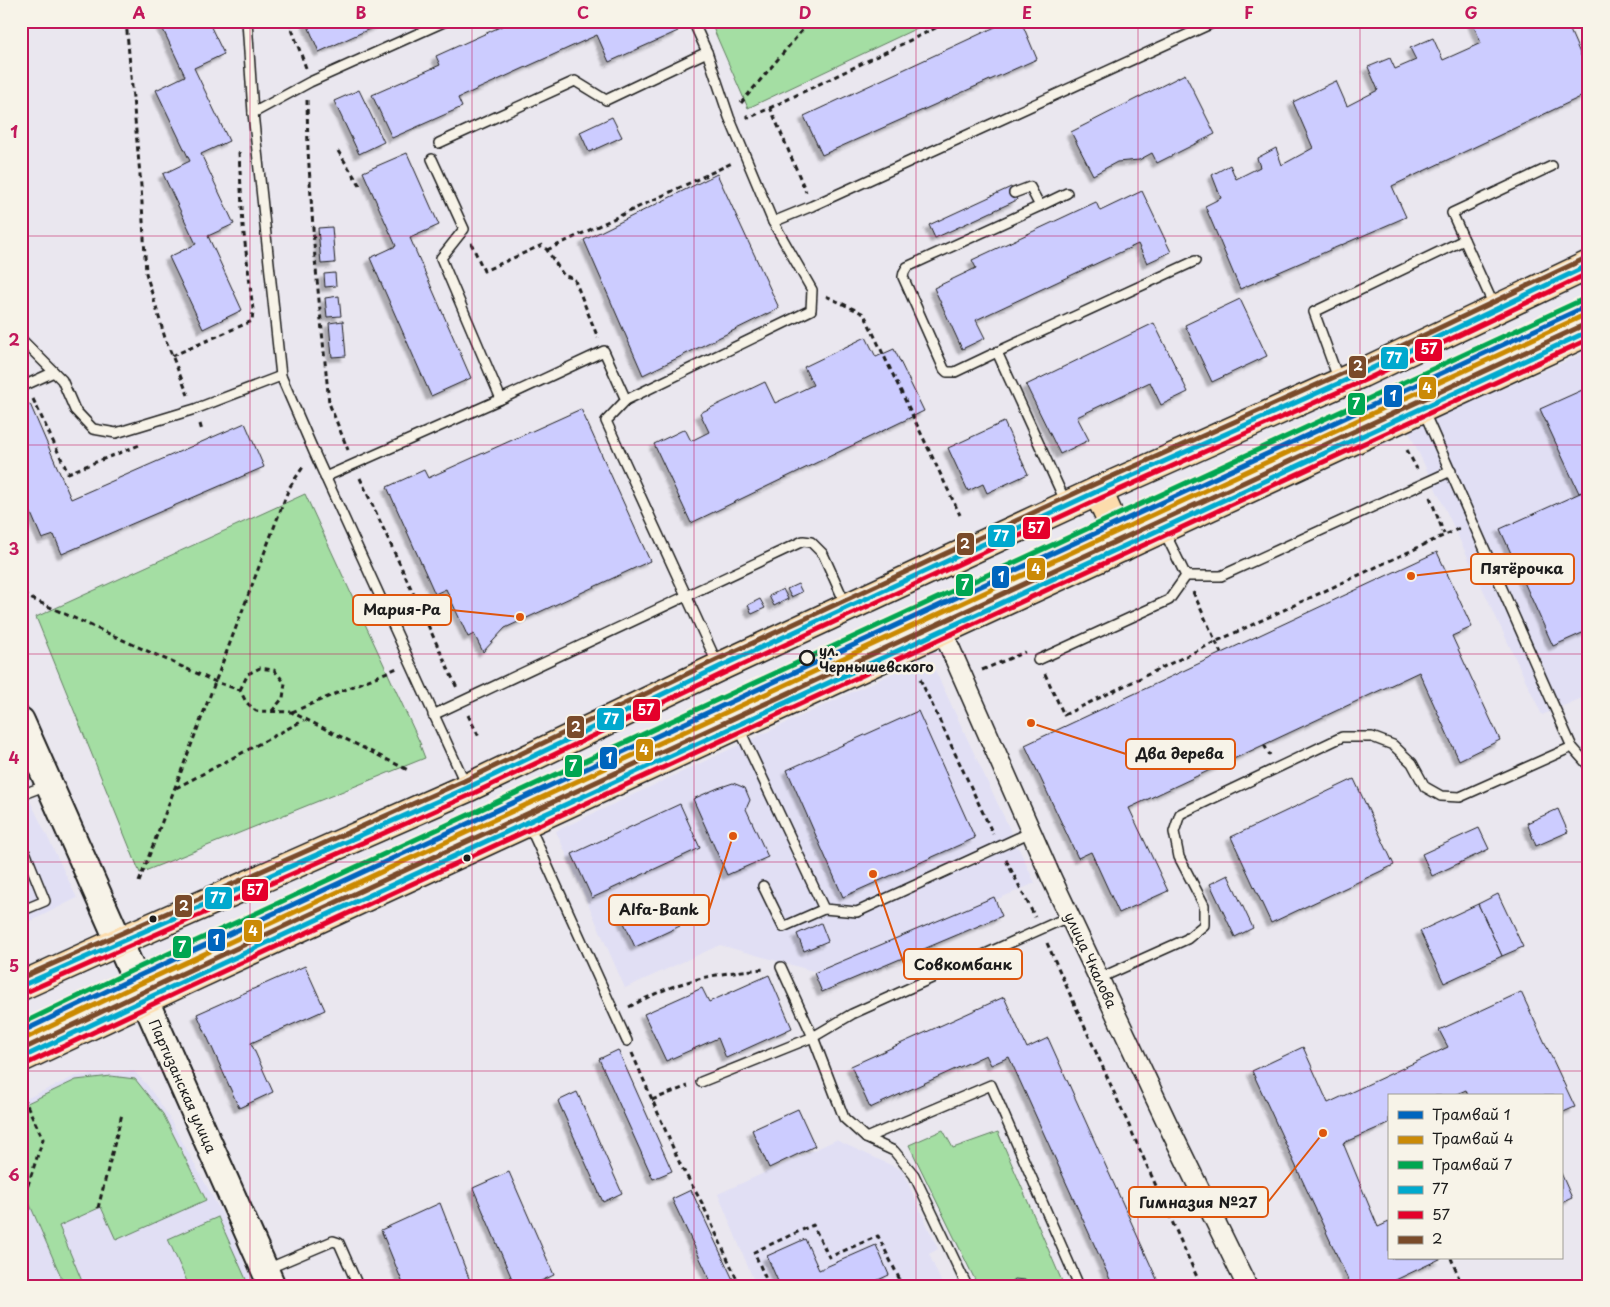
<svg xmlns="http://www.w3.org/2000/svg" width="1610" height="1307" font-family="'Playpen Sans',sans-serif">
<defs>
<filter id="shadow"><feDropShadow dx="-4.5" dy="4.5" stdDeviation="1" flood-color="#0004"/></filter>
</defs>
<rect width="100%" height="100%" fill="#eae7ef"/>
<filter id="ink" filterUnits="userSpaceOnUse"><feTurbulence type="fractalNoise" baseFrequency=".02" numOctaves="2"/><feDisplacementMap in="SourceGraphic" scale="10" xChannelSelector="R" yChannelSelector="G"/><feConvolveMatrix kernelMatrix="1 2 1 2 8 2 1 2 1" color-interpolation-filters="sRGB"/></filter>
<g filter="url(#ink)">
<!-- built -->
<g fill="#e1dff4">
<path d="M1589,351V695L1542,715L1408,430Z"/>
<path d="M912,664L935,670L1035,883L824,974L720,945L625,988L556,831Z"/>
<path d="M21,782L77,898L21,926Z"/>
<path d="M134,1071L147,1085L166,1112L227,1223L254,1286H21V1101L76,1076Z"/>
<path d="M836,1140L902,1170L938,1249L929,1254L943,1286H756L718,1194Z"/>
</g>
<!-- green -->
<g fill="#a4dea3" stroke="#607d60">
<path d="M710,21H932L748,108Z"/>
<path d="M305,494L421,745H420L425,758L140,873L36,617Z"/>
<path d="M111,1076L135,1079L163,1114L206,1200L116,1240L101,1207L59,1226L84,1286H65L21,1184V1106L76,1080Z"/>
<path d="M943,1130L953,1148L998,1132L1064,1286H978L909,1145Z"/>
<path d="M218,1217L249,1286H189L168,1239Z"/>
</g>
<!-- building -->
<g fill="#ccf" stroke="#1c1c1c" filter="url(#shadow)">
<path d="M159,21H208L224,54L194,68L229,141L201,154L234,224L208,236L242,310L203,329L169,257L196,244L163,174L190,161L156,90L185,76Z"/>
<path d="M306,21H387L319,52Z"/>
<path d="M513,21H673L678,31L609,62L597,35L458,98L462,107L392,138L372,95L440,65L436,56Z"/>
<path d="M1008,21H1021L1037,59L822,155L804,116Z"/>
<path d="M1472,21H1566L1589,74V93L1392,186L1406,217L1240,289L1205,206L1221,198L1212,175L1230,165L1236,179L1260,167L1257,158L1276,148L1282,165L1313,148L1293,102L1336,81L1347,106L1378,90L1368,67L1390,58L1395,69L1416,60L1410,48L1433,38L1443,60L1481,43Z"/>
<path d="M1185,74L1215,134L1157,163L1152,153L1139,160L1117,162L1093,175L1071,132Z"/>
<path d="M359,90L384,142L359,154L334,101Z"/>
<path d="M612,117L622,137L589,152L580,132Z"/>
<path d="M407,153L439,225L410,238L471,378L431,396L370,258L396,246L363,172Z"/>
<path d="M717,174L779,308L643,375L584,240Z"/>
<path d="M1011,187L1017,200L935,238L929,225Z"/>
<path d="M1142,191L1171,252L1147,263L1138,244L976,320L985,338L962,349L934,288L976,268L972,260L1096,202L1100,211Z"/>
<path d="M332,227L335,263L321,264L318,228Z"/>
<path d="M335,273L336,286L325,287L324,274Z"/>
<path d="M339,296L341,316L327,317L325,298Z"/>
<path d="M1240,299L1267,356L1212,382L1185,325Z"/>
<path d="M343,321L346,356L332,357L329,323Z"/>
<path d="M1154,323L1188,392L1161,405L1150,382L1077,417L1089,440L1060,454L1026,385Z"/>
<path d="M866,337L876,357L894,349L924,411L691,523L654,444L685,429L691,441L709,432L700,413L765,382L775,403L813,385L804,367Z"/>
<path d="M1589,387V489L1579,493L1540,409Z"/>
<path d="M30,404L71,499L245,423L264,467L62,554L54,535L42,539L21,490V408Z"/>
<path d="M581,409L650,561L505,628L483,652L474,634L468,637L446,589L435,594L387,487L424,470L428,478Z"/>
<path d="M1004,422L1028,474L987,493L983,484L968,491L948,448Z"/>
<path d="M1589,489V630L1553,646L1500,529Z"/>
<path d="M1437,552L1472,627L1452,636L1500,740L1459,760L1419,672L1129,808L1168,891L1119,913L1091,852L1078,858L1025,745Z"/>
<path d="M798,584L802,592L791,597L787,589Z"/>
<path d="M783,589L788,599L774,606L769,596Z"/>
<path d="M760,599L765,608L752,614L748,605Z"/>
<path d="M918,711L975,838L843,897L787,770Z"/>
<path d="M1354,779L1394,865L1271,923L1231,837Z"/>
<path d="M733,783L745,788L750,800L746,809L768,857L727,875L693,799L718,788Z"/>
<path d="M680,804L700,848L592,898L572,854Z"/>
<path d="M1558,809L1568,832L1536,846L1527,823Z"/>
<path d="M1479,828L1489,849L1432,876L1422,854Z"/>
<path d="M1228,875L1253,928L1235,937L1210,884Z"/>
<path d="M1498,894L1523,947L1502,956L1478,904Z"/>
<path d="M666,895L680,926L635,947L621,916Z"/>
<path d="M994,897L1002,916L822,992L814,973Z"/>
<path d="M1478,904L1502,956L1444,983L1420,931Z"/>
<path d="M821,923L828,941L804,951L797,934Z"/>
<path d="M305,966L325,1010L251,1043L273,1092L239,1108L197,1014Z"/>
<path d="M769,975L792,1028L726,1058L718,1038L666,1061L644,1014L702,988L709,1002Z"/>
<path d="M1521,992L1575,1107L1561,1113V1096H1468L1466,1090L1452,1096H1389V1123L1343,1143L1378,1227L1389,1222V1258H1442L1383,1286H1351L1252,1071L1303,1047L1328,1103L1448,1047L1439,1030Z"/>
<path d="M1004,997L1027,1048L1048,1038L1160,1286H1113L1009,1057L991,1065L986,1055L870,1108L851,1066Z"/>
<path d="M618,1050L672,1171L653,1179L599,1059Z"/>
<path d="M577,1092L622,1193L603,1202L558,1101Z"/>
<path d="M798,1109L815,1146L769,1168L752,1130Z"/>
<path d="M509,1172L554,1275L530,1286H515L473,1188Z"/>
<path d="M1561,1173L1572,1198L1561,1203Z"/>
<path d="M691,1190L736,1286H713L672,1199Z"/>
<path d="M440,1203L472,1286H404L381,1230Z"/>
<path d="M805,1239L819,1270L876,1245L889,1275L865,1286H780L767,1256Z"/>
<path d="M1014,1279L1025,1280L1031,1286H1009L1008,1284Z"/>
</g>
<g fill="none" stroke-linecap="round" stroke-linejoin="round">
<defs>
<g id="service">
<path d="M247,21L253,113L281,376L314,452L466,785"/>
<path d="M693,21L707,52L729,117L773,222L812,206L1217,21"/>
<path d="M253,113L310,82L446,21"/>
<path d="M439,143L575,81L606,100L707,52"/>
<path d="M1040,206L1067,193"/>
<path d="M1495,308L1452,213L1552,166"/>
<path d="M21,339L62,380L75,410L93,429L116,433L195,409L281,376"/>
<path d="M997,352L955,372H947L944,369L903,277L904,272L907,267L1040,206L1030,187L1014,193"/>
<path d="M1339,381L1314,312L1464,240"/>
<path d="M21,387L54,372"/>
<path d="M501,399L604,351L626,400"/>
<path d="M1424,412L1572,747L1589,766"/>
<path d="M325,477L501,399L441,258L464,229L432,159"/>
<path d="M1066,503L997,352L1195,261"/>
<path d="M1164,531L1186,576"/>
<path d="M1038,660L1169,600L1186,576H1221L1451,471"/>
<path d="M718,665L606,421L626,400L811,310L812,290L773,222"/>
<path d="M433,715L803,541L811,542L823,554L846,605"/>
<path d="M739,728L824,909L857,912L1031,832"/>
<path d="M21,795L47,785"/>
<path d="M529,825L627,1041"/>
<path d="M21,856L26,854L45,901L21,911"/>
<path d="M763,886L783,927L824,909"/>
<path d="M781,967L813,1037L844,1118L866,1138L894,1151L914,1175L967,1286"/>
<path d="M1100,978L1187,939L1204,925V905L1179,857L1174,832L1180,814L1342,737H1372L1393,745L1412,763L1425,787L1441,796L1460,797L1572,747"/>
<path d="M701,1082L813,1037L852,1014L1070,916"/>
<path d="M866,1138L991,1085L1079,1286"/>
<path d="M267,1269L333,1241L339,1243L358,1286"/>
</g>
<path id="minor" d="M942,630L1051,877L1168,1125L1247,1286"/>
<path id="secondary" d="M21,721L272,1286"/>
<g id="primary">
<path d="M1098,491L1123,547"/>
<path d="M21,986L118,942L467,788L719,667L1098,491L1362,373L1589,265"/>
<path d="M21,1058L184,981L1589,331"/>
</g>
</defs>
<!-- service casing -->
<use href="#service" stroke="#1c1c1c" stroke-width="12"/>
<!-- minor casing -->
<use href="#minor" stroke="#1c1c1c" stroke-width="22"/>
<!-- secondary casing -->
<use href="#secondary" stroke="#1c1c1c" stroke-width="30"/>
<!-- primary casing -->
<use href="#primary" stroke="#1c1c1c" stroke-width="31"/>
<!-- path -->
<g stroke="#1c1c1c" stroke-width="3" stroke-dasharray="5 4" stroke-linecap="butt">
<path d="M126,21L141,186L146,273L165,338L188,395"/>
<path d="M289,21L306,68"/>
<path d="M307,100L308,150L315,259L329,403L348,450"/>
<path d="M741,103L810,21"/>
<path d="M770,107L806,192"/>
<path d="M746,115L749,118L950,21"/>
<path d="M338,151L362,189"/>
<path d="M471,243L484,271L542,245L547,250L564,276L574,278L598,338"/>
<path d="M547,250L732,163"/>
<path d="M826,296L864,314L960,515"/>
<path d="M172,356L252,321L253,310L243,226L239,152"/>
<path d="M33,399L68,473L142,444"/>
<path d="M200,424L202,431"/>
<path d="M1407,450L1417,469"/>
<path d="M360,478L457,688"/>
<path d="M1430,497L1444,534"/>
<path d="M1193,592L1221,653"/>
<path d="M23,595L216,682L240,690L246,702L256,711L291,712L410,771"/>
<path d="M982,670L1025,652"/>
<path d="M1045,674L1064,715L1215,642L1460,528"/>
<path d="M920,679L993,834"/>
<path d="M240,690L248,674L260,668L274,670L285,683L283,698L272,711"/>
<path d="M292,712L397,668"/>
<path d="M468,715L480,739"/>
<path d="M1264,745L1270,755"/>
<path d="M176,788L304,720"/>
<path d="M1006,860L1035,917"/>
<path d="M139,882L289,488L303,467"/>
<path d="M1047,943L1201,1286"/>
<path d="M629,1007C640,1001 652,995 664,990C696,977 732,971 766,969"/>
<path d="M632,1053L680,1164L702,1203L740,1286"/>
<path d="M652,1100L688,1086"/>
<path d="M25,1194L43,1139L25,1101"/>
<path d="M98,1208L122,1114"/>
<path d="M1451,1258L1462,1286"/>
<path d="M769,1286L754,1252L813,1225L829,1257L878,1236L903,1286"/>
<path d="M1573,1286L1589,1279"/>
</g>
<!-- service -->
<use href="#service" stroke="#f7f3e8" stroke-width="9"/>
<!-- minor -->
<use href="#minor" stroke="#f7f3e8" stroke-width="19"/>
<!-- secondary -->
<use href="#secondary" stroke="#f7f3e8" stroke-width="26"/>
<!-- primary -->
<use href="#primary" stroke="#fcdcac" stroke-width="28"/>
<defs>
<g id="bus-1">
<path d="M21,986L467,788L719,667L1098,491L1362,373L1589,265"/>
<path d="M21,1058L184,981L1589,331"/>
</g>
<g id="bus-2">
<path d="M24,993L470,795L722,674L1101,498L1365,380L1589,273"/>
<path d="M24,1065L187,988L1589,339"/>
</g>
<g id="bus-3">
<path d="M21,978L464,781L716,660L1095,484L1359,366L1586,258"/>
<path d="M21,1050L181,974L1586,324"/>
</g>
</defs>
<!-- bus-1 casing -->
<use href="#bus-1" stroke="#f7f3e8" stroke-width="9"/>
<!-- bus-2 casing -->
<use href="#bus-2" stroke="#f7f3e8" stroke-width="9"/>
<!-- bus-3 casing -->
<use href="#bus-3" stroke="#f7f3e8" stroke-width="9"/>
<!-- bus-1 -->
<use href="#bus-1" stroke="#00a9ce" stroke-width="5"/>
<!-- bus-2 -->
<use href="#bus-2" stroke="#e4002b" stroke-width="5"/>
<!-- bus-3 -->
<use href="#bus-3" stroke="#7a4b2a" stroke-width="5"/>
<defs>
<path id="tram-1" d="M21,1032L134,978L1589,305"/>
<path id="tram-2" d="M24,1039L137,985L1589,313"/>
<path id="tram-3" d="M21,1024L131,971L1586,298"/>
</defs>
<!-- tram-1 casing -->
<use href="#tram-1" stroke="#f7f3e8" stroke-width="9"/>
<!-- tram-2 casing -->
<use href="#tram-2" stroke="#f7f3e8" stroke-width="9"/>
<!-- tram-3 casing -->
<use href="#tram-3" stroke="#f7f3e8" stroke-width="9"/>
<!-- tram-1 -->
<use href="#tram-1" stroke="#0065bd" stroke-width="5"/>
<!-- tram-2 -->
<use href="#tram-2" stroke="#cb8a06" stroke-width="5"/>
<!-- tram-3 -->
<use href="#tram-3" stroke="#00a651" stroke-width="5"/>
</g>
</g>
<!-- grid -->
<path fill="none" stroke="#c2185b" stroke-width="1" stroke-opacity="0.55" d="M250,21V1286M472,21V1286M694,21V1286M916,21V1286M1138,21V1286M1360,21V1286M21,236H1589M21,445H1589M21,654H1589M21,862H1589M21,1071H1589"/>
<!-- markers -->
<circle fill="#f7f3e8" stroke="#1c1c1c" stroke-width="2.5" cx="807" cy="658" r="7"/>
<g fill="#1c1c1c" stroke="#f7f3e8" stroke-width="2">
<circle cx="467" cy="858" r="4.5"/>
<circle cx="153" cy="919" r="4.5"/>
</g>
<g text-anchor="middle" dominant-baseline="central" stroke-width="5" stroke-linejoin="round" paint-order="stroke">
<!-- stop labels -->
<g font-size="14" font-weight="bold" fill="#1c1c1c" stroke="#f7f3e8" text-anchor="start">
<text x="819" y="650">ул.<tspan x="819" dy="16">Чернышевского</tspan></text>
</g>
<!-- street labels -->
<g font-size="14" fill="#1c1c1c" stroke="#f7f3e8">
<text transform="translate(1091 960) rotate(65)">улица Чкалова</text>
<text transform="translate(183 1086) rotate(66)">Партизанская улица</text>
</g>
</g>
<!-- callouts -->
<path fill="none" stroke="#de560d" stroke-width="2" d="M1411 576L1471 569M520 617L451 610M1031 723L1126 754M733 836L709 910M873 874L904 964M1323 1133L1268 1202"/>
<g fill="#de560d" stroke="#f7f3e8" stroke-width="2">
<circle cx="1411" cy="576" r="5"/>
<circle cx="520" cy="617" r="5"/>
<circle cx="1031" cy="723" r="5"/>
<circle cx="733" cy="836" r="5"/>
<circle cx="873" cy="874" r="5"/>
<circle cx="1323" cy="1133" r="5"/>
</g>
<g fill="#f7f3e8" stroke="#de560d" stroke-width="2">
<rect x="1471" y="554" width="103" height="30" rx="5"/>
<rect x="353" y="595" width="98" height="30" rx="5"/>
<rect x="1126" y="739" width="109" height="30" rx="5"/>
<rect x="609" y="895" width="100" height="30" rx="5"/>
<rect x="904" y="949" width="118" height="30" rx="5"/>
<rect x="1129" y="1187" width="139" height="30" rx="5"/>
</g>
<g font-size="15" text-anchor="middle" font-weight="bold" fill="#1c1c1c">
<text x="1522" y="574">Пятёрочка</text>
<text x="402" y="615">Мария-Ра</text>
<text x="1180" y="759">Два дерева</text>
<text x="659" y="915">Alfa-Bank</text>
<text x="963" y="970">Совкомбанк</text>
<text x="1198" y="1208">Гимназия №27</text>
</g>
<g stroke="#f7f3e8" stroke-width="2">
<rect x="1414" y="338" width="29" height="24" rx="5" fill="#e4002b"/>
<rect x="1380" y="346" width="29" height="24" rx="5" fill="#00a9ce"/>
<rect x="1348" y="355" width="19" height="24" rx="5" fill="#7a4b2a"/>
<rect x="1418" y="376" width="19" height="24" rx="5" fill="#cb8a06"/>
<rect x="1383" y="384" width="20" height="24" rx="5" fill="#0065bd"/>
<rect x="1347" y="392" width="19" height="24" rx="5" fill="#00a651"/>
<rect x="1022" y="516" width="29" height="24" rx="5" fill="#e4002b"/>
<rect x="987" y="524" width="29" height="24" rx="5" fill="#00a9ce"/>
<rect x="956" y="532" width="19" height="24" rx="5" fill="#7a4b2a"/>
<rect x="1026" y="557" width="20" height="24" rx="5" fill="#cb8a06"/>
<rect x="991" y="565" width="19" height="24" rx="5" fill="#0065bd"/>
<rect x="955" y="573" width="19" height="24" rx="5" fill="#00a651"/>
<rect x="632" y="698" width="29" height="24" rx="5" fill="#e4002b"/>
<rect x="596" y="707" width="29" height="24" rx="5" fill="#00a9ce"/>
<rect x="566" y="715" width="19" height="24" rx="5" fill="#7a4b2a"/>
<rect x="635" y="738" width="19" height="24" rx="5" fill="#cb8a06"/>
<rect x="599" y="746" width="19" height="24" rx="5" fill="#0065bd"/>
<rect x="564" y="754" width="19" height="24" rx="5" fill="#00a651"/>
<rect x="241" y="878" width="28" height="24" rx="5" fill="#e4002b"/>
<rect x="204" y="886" width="29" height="24" rx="5" fill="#00a9ce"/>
<rect x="174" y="894" width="19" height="24" rx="5" fill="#7a4b2a"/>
<rect x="243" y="919" width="20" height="24" rx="5" fill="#cb8a06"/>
<rect x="207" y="928" width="19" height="24" rx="5" fill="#0065bd"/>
<rect x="172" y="935" width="20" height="24" rx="5" fill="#00a651"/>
</g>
<g font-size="14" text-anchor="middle" font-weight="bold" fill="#fff">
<text x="1429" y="354">57</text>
<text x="1394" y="363">77</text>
<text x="1358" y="371">2</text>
<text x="1427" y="393">4</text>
<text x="1393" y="401">1</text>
<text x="1356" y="409">7</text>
<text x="1036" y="533">57</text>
<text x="1001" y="541">77</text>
<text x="965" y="549">2</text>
<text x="1036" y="574">4</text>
<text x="1001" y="582">1</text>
<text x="965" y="590">7</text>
<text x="646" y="715">57</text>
<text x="611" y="724">77</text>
<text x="576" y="732">2</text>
<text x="644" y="755">4</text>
<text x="609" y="763">1</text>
<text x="573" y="771">7</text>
<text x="255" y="895">57</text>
<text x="218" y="903">77</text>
<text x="184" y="911">2</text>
<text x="253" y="936">4</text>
<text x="216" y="945">1</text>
<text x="182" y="952">7</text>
</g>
<!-- margin -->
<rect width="1610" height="1307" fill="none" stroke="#f7f3e8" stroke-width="55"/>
<!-- legend -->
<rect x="1388" y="1094" width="175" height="165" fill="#f7f3e8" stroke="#9f9d96"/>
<rect x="1398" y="1111" width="25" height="8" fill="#0065bd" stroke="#9f9d96"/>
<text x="1432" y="1120" font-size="15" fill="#1c1c1c">Трамвай 1</text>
<rect x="1398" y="1136" width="25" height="8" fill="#cb8a06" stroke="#9f9d96"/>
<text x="1432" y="1144" font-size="15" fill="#1c1c1c">Трамвай 4</text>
<rect x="1398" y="1161" width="25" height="8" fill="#00a651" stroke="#9f9d96"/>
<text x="1432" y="1170" font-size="15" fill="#1c1c1c">Трамвай 7</text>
<rect x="1398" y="1186" width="25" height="8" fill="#00a9ce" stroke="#9f9d96"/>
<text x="1432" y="1194" font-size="15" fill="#1c1c1c">77</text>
<rect x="1398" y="1211" width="25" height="8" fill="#e4002b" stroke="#9f9d96"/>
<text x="1432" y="1220" font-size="15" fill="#1c1c1c">57</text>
<rect x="1398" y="1236" width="25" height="8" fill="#7a4b2a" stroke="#9f9d96"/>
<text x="1432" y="1244" font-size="15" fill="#1c1c1c">2</text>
<rect x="28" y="28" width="1554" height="1252" fill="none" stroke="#c2185b" stroke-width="2"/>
<g font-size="16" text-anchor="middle" font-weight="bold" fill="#c2185b">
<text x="139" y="19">A</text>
<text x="361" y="19">B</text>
<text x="583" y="19">C</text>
<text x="805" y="19">D</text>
<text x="1027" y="19">E</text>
<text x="1249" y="19">F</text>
<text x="1471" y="19">G</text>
<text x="14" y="138">1</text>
<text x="14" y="346">2</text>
<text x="14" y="555">3</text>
<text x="14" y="764">4</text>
<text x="14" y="972">5</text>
<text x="14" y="1181">6</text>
</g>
</svg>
